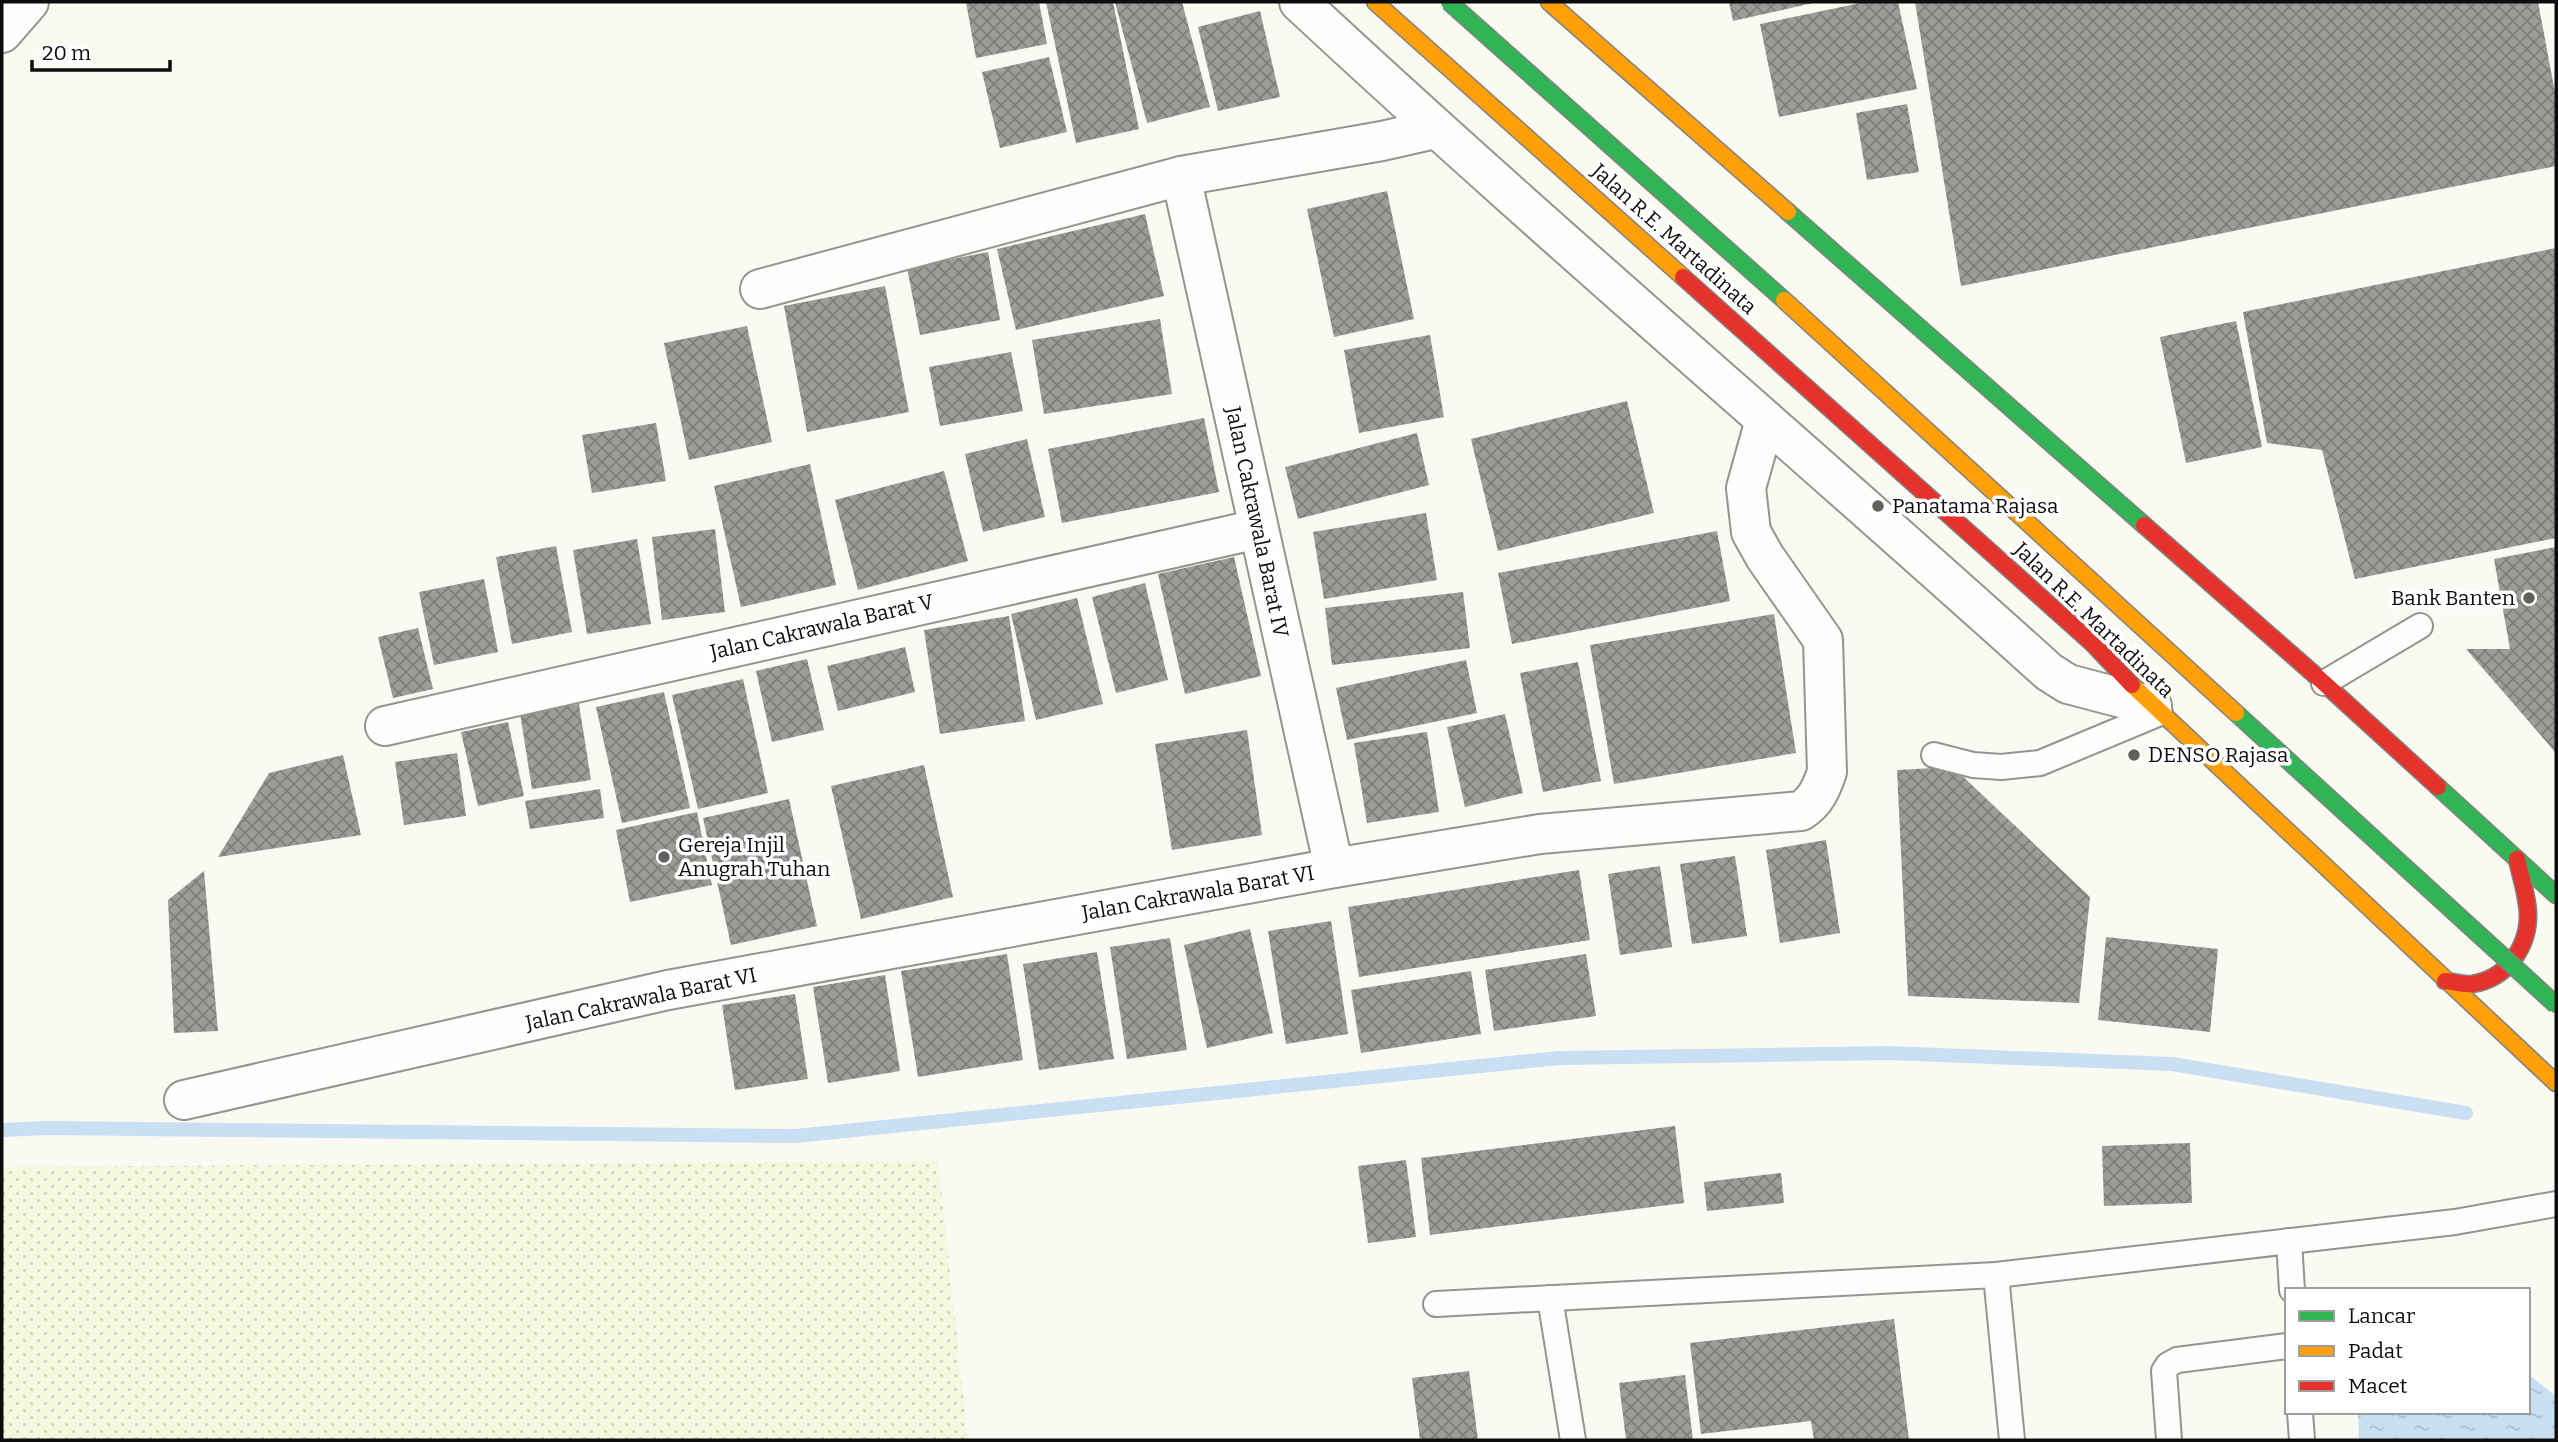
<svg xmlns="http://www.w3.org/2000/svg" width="2558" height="1442" font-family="Bitter,serif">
<defs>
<pattern id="farmland-dots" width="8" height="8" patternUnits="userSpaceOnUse" patternTransform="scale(1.75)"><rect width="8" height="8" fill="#f6f7df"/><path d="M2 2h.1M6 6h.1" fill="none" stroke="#d2d3be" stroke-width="1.8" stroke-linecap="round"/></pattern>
<pattern id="water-ripples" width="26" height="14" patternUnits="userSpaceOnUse" patternTransform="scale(1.75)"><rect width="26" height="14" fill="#c9dff3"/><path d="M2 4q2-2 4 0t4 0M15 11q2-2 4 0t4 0" fill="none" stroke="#abbecf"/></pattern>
<pattern id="building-cross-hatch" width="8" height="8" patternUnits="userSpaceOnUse" patternTransform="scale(1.75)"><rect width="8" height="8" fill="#9e9c98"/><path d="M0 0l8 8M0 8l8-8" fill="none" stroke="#7f7e7a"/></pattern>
</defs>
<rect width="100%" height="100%" fill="#fbfaf2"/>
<!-- farmland -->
<path fill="url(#farmland-dots)" d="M938,1161L968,1440H2V1167Z"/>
<!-- water -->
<path fill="url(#water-ripples)" d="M2528,1374L2556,1396V1440H2359L2358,1412H2528Z"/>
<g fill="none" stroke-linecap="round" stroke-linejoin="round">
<!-- stream -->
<path stroke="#c9dff3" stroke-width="14" d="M2,1130L47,1128L796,1136L1559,1058L1889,1053L2172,1064L2466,1113"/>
</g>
<!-- building -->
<g fill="url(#building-cross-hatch)">
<path d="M966,2H1039L1047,44L976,58Z"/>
<path d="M1046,2H1113L1139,129L1076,143Z"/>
<path d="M1115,2H1182L1210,107L1147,123Z"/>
<path d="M1729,2H1813V3L1733,21Z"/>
<path d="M1865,2H1898L1917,89L1779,117L1760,24Z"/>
<path d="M1915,2H2538L2556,98V166L1961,286Z"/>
<path d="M1260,11L1280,97L1218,111L1198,27Z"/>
<path d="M1049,57L1067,132L1000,148L982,72Z"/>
<path d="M1907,104L1919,172L1867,180L1856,113Z"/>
<path d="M1387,191L1414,319L1334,337L1307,209Z"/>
<path d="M1145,214L1164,296L1016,330L997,249Z"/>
<path d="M2556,248V538L2355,579L2322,450L2267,443L2243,312Z"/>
<path d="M988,252L1000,320L920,335L907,268Z"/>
<path d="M885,286L909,412L807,432L784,306Z"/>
<path d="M1160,319L1172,394L1044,414L1032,340Z"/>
<path d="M2236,321L2262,447L2186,463L2160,337Z"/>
<path d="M747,326L772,442L689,460L664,343Z"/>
<path d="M1430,335L1444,417L1359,433L1344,350Z"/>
<path d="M1011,352L1023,411L940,426L929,367Z"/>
<path d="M1627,401L1654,513L1498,551L1471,439Z"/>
<path d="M1204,418L1219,492L1062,523L1048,449Z"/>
<path d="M656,423L666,481L592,493L582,435Z"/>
<path d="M1417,433L1429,485L1298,519L1285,467Z"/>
<path d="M1027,439L1045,517L983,532L965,454Z"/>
<path d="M810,464L836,585L741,607L714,486Z"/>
<path d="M944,471L968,561L858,590L835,500Z"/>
<path d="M1426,513L1437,580L1324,599L1313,532Z"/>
<path d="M715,529L725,612L662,620L652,537Z"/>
<path d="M1717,531L1730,601L1512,644L1498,573Z"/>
<path d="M637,539L651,624L587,634L573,550Z"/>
<path d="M556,546L572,632L512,644L496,557Z"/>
<path d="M2556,547V753L2466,649H2510L2494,559Z"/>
<path d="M1234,557L1261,676L1185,694L1158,574Z"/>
<path d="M484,579L498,652L434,665L419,592Z"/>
<path d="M1145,583L1168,680L1116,693L1092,597Z"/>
<path d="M1463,592L1470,648L1332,665L1325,608Z"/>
<path d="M1077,598L1103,704L1036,720L1011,614Z"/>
<path d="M1774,614L1796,753L1614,784L1590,645Z"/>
<path d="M1009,616L1025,721L940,734L924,630Z"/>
<path d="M418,628L433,689L393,698L378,637Z"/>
<path d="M905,647L915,692L838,711L827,666Z"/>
<path d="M807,659L824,730L772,742L756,671Z"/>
<path d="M1466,660L1477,713L1347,740L1336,688Z"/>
<path d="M1578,662L1601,781L1543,792L1520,673Z"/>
<path d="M743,679L768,793L698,809L672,695Z"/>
<path d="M664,692L690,808L622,823L596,707Z"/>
<path d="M579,704L591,780L532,789L520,713Z"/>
<path d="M1505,714L1523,793L1465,807L1447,727Z"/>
<path d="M508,722L524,796L478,806L461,732Z"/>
<path d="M1247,730L1262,835L1172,850L1155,744Z"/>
<path d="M1427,732L1439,812L1367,823L1354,743Z"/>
<path d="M457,753L466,816L404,825L395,762Z"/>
<path d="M343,755L361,835L218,857L269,773Z"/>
<path d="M924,765L953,897L861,919L831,786Z"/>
<path d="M1953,767L2090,897L2079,1003L1908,996L1897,770Z"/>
<path d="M600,789L604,818L530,829L525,801Z"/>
<path d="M789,799L817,926L731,945L703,818Z"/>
<path d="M697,812L712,885L630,902L616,830Z"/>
<path d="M1826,840L1840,933L1780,943L1766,850Z"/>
<path d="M1735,856L1747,936L1692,944L1680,864Z"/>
<path d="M1660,866L1672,947L1620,955L1608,874Z"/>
<path d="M1579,870L1590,940L1359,977L1348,907Z"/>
<path d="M204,871L218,1031L174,1033L168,900Z"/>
<path d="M1331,921L1348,1034L1286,1044L1268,931Z"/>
<path d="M1250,929L1273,1033L1207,1048L1184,945Z"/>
<path d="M2106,937L2218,949L2210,1032L2098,1020Z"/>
<path d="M1170,938L1187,1050L1127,1059L1110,947Z"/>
<path d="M1097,952L1114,1059L1039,1070L1023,964Z"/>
<path d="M1007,954L1023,1060L918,1077L901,971Z"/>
<path d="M1586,954L1596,1016L1494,1031L1485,970Z"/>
<path d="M1471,971L1481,1034L1361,1053L1351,990Z"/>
<path d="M885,975L900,1071L828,1083L813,987Z"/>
<path d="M795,994L808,1079L735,1090L722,1005Z"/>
<path d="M1675,1126L1684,1203L1430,1235L1421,1158Z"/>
<path d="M2190,1143L2192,1203L2104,1206L2102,1146Z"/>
<path d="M1406,1160L1416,1237L1368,1243L1358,1166Z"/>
<path d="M1781,1173L1784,1203L1707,1211L1704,1182Z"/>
<path d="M1894,1319L1909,1440H1814L1811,1421L1701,1434L1690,1343Z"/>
<path d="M1469,1371L1478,1440H1420L1412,1378Z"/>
<path d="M1685,1375L1693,1440H1626L1619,1383Z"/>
</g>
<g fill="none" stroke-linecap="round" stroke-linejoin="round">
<defs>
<g id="lane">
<path d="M2324,683L2420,626"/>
<path d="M1934,755L1973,765L2001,767L2040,763L2160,713"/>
<path d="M2289,1241L2292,1290"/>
<path d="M1996,1275L2012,1440"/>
<path d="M1550,1298L1573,1440"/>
<path d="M1436,1304L1996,1275L2455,1222L2556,1204"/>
<path d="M2300,1412L2302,1440"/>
<path d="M2169,1440L2164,1371L2168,1365L2177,1360L2287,1346"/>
</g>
<g id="street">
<path d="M1299,2C1544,230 1800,447 2049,672L2068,684L2152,706"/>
<path d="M2,33L29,2"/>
<path d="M1181,176L1334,868"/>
<path d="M760,289L1181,176L1382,141L1435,129"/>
<path d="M385,726L1258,529"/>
<path d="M184,1100L668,990L1334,868L1540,834L1801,811C1816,801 1821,789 1827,772L1823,640L1765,557L1751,532L1746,488L1765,420"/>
</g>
<g id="fast">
<path d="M1788,212L2144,525"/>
<path d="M2438,787L2556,895"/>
</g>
<g id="slow">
<path d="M1375,2L1683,277"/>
<path d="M1549,2L1788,212"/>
<path d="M2132,685L2556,1083"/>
</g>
<g id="jam">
<path d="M1683,277L2092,643L2132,685"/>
<path d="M2144,525L2324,683L2438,787"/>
<path d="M2445,981C2454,982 2463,985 2472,984C2507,979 2529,946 2528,913C2527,895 2521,877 2517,859"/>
</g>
</defs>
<!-- lane casing -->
<use href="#lane" stroke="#949490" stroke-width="28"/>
<!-- street casing -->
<use href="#street" stroke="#949490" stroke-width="42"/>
<!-- fast casing -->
<use href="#fast" stroke="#81817d" stroke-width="19"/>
<!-- slow casing -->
<use href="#slow" stroke="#81817d" stroke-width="19"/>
<!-- jam casing -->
<use href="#jam" stroke="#81817d" stroke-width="19"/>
<!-- lane -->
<use href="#lane" stroke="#fefefd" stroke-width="24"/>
<!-- street -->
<use href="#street" stroke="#fefefd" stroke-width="38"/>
<!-- fast -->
<use href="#fast" stroke="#30b455" stroke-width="16"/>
<!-- slow -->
<use href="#slow" stroke="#ff9f0a" stroke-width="16"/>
<!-- jam -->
<use href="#jam" stroke="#e5322d" stroke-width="16"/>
<defs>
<g id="fast-bridge">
<path d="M1449,2L1784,300"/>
<path d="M2236,713L2556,1005"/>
</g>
<path id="slow-bridge" d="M1784,300L2236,713"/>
</defs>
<!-- fast-bridge casing -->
<use href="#fast-bridge" stroke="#81817d" stroke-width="19" stroke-linecap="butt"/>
<!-- slow-bridge casing -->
<use href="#slow-bridge" stroke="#81817d" stroke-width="19" stroke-linecap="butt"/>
<!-- fast-bridge -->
<use href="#fast-bridge" stroke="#30b455" stroke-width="16"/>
<!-- slow-bridge -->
<use href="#slow-bridge" stroke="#ff9f0a" stroke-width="16"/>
</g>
<!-- markers -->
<g fill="#60605d" stroke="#fff" stroke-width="2.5">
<circle cx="1878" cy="506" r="7"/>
<circle cx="2529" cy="598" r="7"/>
<circle cx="2134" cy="755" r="7"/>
<circle cx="664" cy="857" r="7"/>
</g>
<g text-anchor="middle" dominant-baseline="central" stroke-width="7" stroke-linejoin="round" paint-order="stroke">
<!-- street labels -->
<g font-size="21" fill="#0d0d0d" stroke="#fff">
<text transform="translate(1674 239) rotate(42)">Jalan R.E. Martadinata</text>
<text transform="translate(1257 522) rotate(78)">Jalan Cakrawala Barat IV</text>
<text transform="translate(2094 620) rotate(44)">Jalan R.E. Martadinata</text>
<text transform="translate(822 627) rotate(-13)">Jalan Cakrawala Barat V</text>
<text transform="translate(1198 893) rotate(-10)">Jalan Cakrawala Barat VI</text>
<text transform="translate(641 999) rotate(-12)">Jalan Cakrawala Barat VI</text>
</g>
<!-- poi labels -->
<g font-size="21" fill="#0d0d0d" stroke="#fff" text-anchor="start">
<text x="1892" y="506">Panatama Rajasa</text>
<text x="2515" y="598" text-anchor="end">Bank Banten</text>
<text x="2148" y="755">DENSO Rajasa</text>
<text x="678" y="845">Gereja Injil<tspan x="678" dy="24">Anugrah Tuhan</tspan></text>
</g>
</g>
<!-- border -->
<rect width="2558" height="1442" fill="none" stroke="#0d0d0d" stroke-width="7"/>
<!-- legend -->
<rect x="2285" y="1288" width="245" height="126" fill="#ffffff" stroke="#9e9e9e" stroke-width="2"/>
<rect x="2299" y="1311" width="35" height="10" fill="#30b455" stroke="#9e9e9e" stroke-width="2"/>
<text x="2348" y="1323" font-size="21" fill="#0d0d0d">Lancar</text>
<rect x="2299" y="1346" width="35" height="10" fill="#ff9f0a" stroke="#9e9e9e" stroke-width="2"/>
<text x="2348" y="1358" font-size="21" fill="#0d0d0d">Padat</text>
<rect x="2299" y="1381" width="35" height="10" fill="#e5322d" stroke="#9e9e9e" stroke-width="2"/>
<text x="2348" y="1393" font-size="21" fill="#0d0d0d">Macet</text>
<!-- scale -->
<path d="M32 60v10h138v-10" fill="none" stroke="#0d0d0d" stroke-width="3.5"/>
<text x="42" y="60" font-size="21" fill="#0d0d0d" stroke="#ffffff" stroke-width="5" paint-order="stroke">20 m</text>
</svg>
